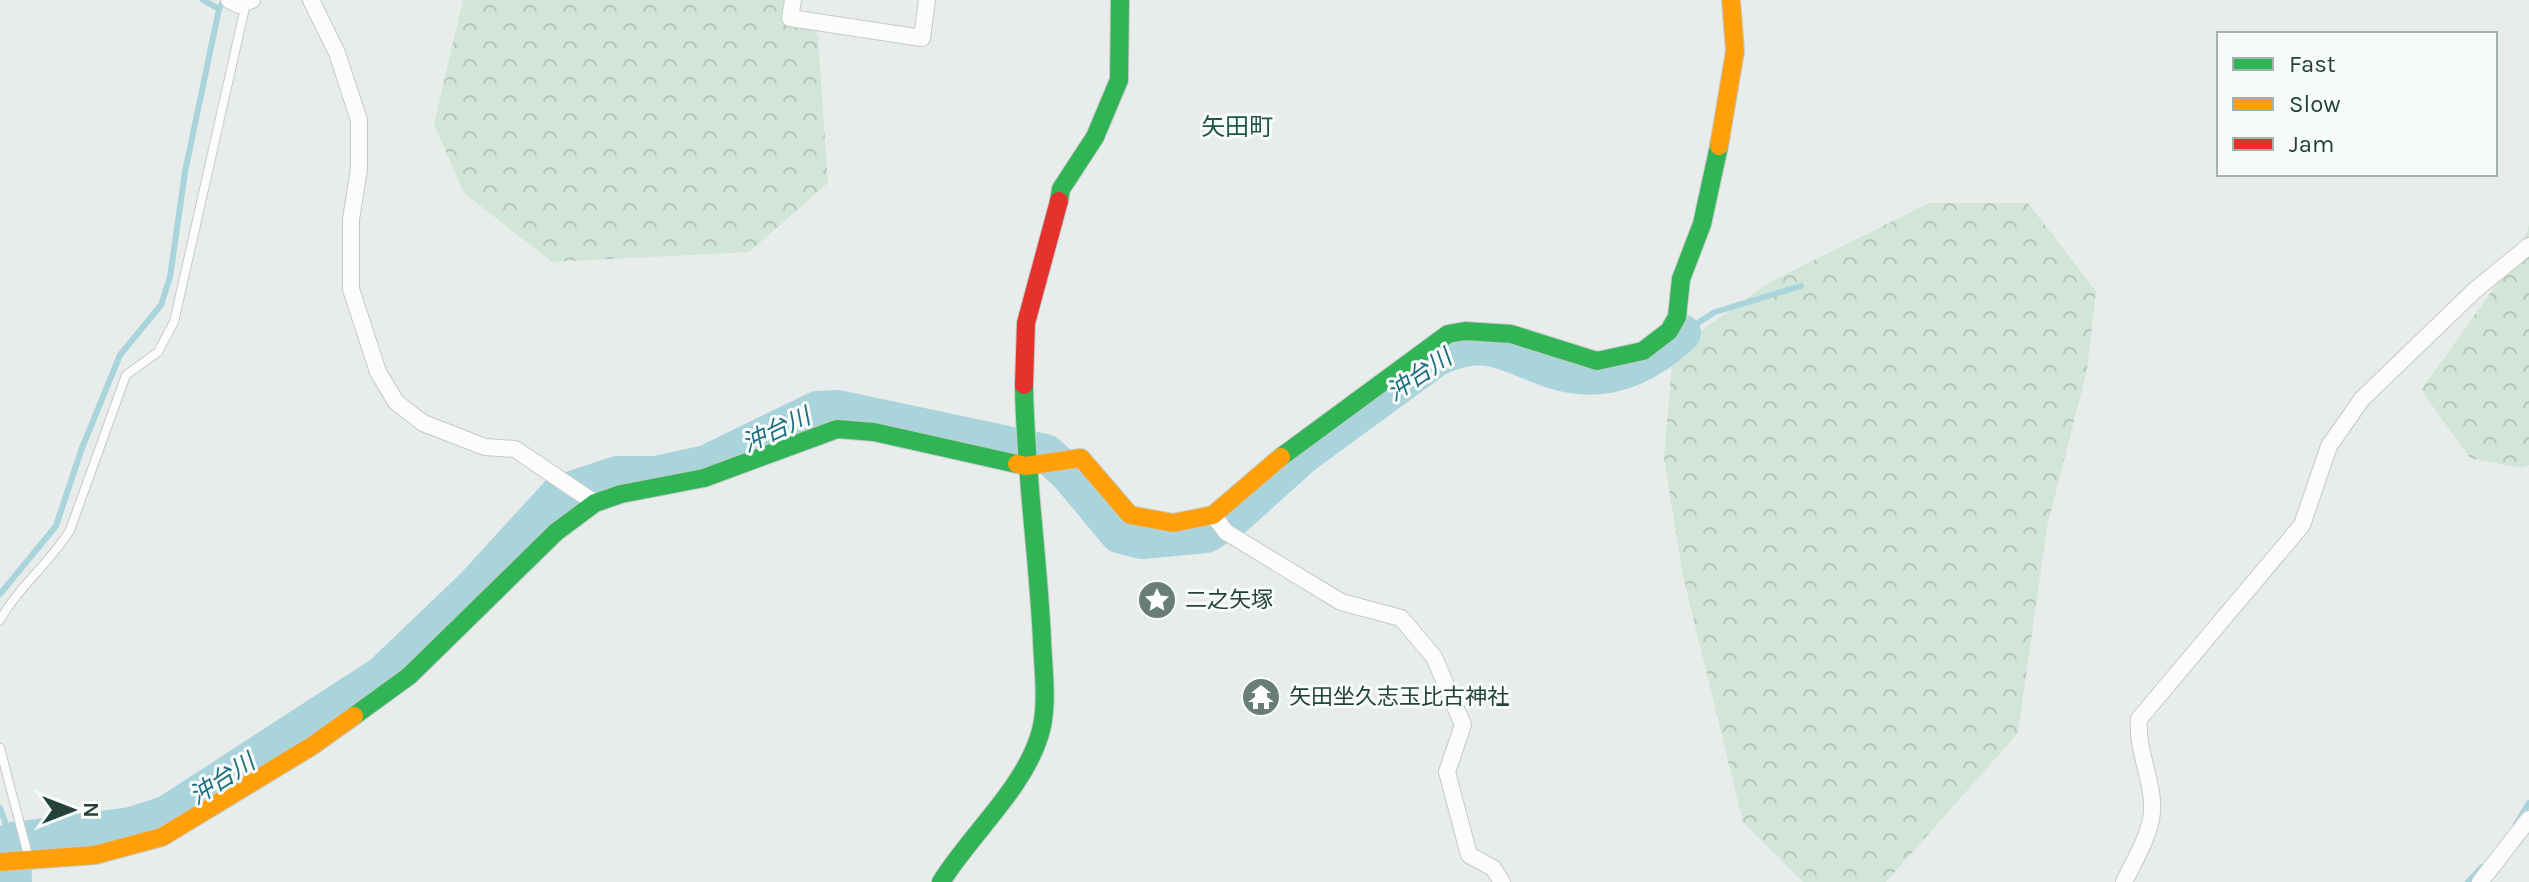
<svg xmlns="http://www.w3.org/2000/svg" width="2529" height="882" font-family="Karla,'Noto Sans JP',sans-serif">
<defs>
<pattern id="forest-crowns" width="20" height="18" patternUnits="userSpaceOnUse" patternTransform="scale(2)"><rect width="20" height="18" fill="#d1e6d8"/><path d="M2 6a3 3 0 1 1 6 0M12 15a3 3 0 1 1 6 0" fill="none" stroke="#b3c6ba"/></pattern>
</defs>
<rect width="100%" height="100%" fill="#e8edeb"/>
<!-- forest -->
<g fill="url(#forest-crowns)">
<path d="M463,0H788L818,36L828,183L749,252L552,262L464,193L434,124Z"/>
<path d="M1929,203H2028L2096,291L2087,370L2047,527L2018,733L1886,882H1803L1743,822L1683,576L1664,458L1673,350L1772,281Z"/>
<path d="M2529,225V465L2520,468L2470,458L2421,390L2520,252Z"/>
</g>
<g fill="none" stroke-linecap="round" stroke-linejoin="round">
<!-- stream -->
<g stroke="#a9d4db" stroke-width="6">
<path d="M203,0L219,9"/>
<path d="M1682,333L1715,312L1801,286"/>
<path d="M0,594L56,526L82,448L120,355L161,305L170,277L185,172L219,9L224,0"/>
<path d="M0,808L12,841"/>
<path d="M2516,824L2529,803"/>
<path d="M2468,882L2482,867"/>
</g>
<!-- river -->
<path stroke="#a9d4db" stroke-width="38" d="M13,882L12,841L131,826L166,815L382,675L474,587L559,494L617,475H655L706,464L817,410L838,409L1046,453L1069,474L1119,534L1142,540L1206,534L1233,518L1303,455L1437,357C1487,333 1508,355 1554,370C1604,386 1646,367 1682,333"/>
<defs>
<g id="lane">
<path d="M0,620C19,586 50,563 70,530L126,375L158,352L174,322L246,3"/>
<path d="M0,748L28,855"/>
</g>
<g id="street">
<path d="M229,0L239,5L252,0"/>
<path d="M311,0L337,53L359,120V169L351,219V289L378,372L396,402L423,423L485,447L515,449L595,503"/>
<path d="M793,0L790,18L922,38L927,0"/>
<path d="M1213,515L1226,532L1341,602L1401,618L1434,657L1463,725L1447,772L1469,855L1493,868L1502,882"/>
<path d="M2124,882C2134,861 2150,836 2152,812C2154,781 2136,750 2139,719L2302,525L2329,446L2362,399L2475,290L2529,246"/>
<path d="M2480,882L2529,819"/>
</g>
<g id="fast">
<path d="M1059,201L1061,189L1095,137L1119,80L1120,0"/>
<path d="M1281,457L1448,334L1465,331L1511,334L1597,361L1643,351L1669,331L1677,317L1681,279L1702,224L1719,146"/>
<path d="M354,716L409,676L556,532L595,503L621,494L704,478L837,429L874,432L1017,464"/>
<path d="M941,882C971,834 1022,790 1039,737C1049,708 1043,670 1042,640C1038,554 1025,470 1024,385"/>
</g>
<g id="slow">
<path d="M1719,146L1735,51L1731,0"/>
<path d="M1017,464L1026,466L1081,458L1130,515L1173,523L1213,515L1281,457"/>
<path d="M0,862L95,855L162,837L312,746L354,716"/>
</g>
<path id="jam" d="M1024,385L1026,323L1059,201"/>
</defs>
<!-- lane casing -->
<use href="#lane" stroke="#c5cac8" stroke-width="10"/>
<!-- street casing -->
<use href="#street" stroke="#c5cac8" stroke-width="18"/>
<!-- fast casing -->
<use href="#fast" stroke="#c3cbc8" stroke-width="20"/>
<!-- slow casing -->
<use href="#slow" stroke="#c3cbc8" stroke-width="20"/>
<!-- jam casing -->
<use href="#jam" stroke="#c3cbc8" stroke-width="20"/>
<!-- lane -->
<use href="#lane" stroke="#fcfcfc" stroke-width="8"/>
<!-- street -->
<use href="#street" stroke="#fcfcfc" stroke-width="16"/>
<!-- fast -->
<use href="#fast" stroke="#30b455" stroke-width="18"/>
<!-- slow -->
<use href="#slow" stroke="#ff9f0a" stroke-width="18"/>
<!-- jam -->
<use href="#jam" stroke="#e5322d" stroke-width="18"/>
</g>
<!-- icons -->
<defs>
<symbol id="sight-disc" viewBox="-11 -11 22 22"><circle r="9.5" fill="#697e78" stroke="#f7fbf9"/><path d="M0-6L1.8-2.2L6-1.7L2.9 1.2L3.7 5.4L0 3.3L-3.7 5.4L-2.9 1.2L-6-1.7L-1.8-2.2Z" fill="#fff"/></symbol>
<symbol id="temple-disc" viewBox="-11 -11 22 22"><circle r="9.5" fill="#697e78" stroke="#f7fbf9"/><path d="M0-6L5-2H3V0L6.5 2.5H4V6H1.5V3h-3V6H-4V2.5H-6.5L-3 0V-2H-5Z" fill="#fff"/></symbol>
</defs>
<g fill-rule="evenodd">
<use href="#sight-disc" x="1135" y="578" width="44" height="44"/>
<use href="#temple-disc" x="1239" y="675" width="44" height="44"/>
</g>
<g text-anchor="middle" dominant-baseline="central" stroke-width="6" stroke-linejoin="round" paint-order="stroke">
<!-- poi labels -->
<g font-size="22" fill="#24423a" stroke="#f7fbf9" text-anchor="start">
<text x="1185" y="600">二之矢塚</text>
<text x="1289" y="697">矢田坐久志玉比古神社</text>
</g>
<!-- neighbourhood labels -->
<g font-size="24" fill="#1f5548" stroke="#f7fbf9">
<text x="1237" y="127">矢田町</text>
</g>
<!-- water labels -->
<g font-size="24" font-style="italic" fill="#1c6f80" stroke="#f7fbf9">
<text transform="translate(1419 375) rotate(-34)">沖台川</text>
<text transform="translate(776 430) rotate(-25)">沖台川</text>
<text transform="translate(222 779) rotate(-33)">沖台川</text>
</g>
</g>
<!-- legend -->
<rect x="2217" y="32" width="280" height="144" fill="#f7fbf9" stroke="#a3b1ad" stroke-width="2"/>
<rect x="2233" y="58" width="40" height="12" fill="#30b455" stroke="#a3b1ad" stroke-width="2"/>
<text x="2289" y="72" font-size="24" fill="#24423a">Fast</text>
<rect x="2233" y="98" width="40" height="12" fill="#ff9f0a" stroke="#a3b1ad" stroke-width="2"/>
<text x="2289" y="112" font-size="24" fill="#24423a">Slow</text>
<rect x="2233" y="138" width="40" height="12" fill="#e5322d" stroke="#a3b1ad" stroke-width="2"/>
<text x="2289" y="152" font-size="24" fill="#24423a">Jam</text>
<!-- north arrow -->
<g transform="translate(72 810) rotate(90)" stroke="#f7fbf9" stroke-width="6" paint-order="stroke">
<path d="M0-6L14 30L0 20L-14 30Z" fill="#24423a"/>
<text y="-12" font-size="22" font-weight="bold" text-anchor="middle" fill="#24423a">N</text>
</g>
</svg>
